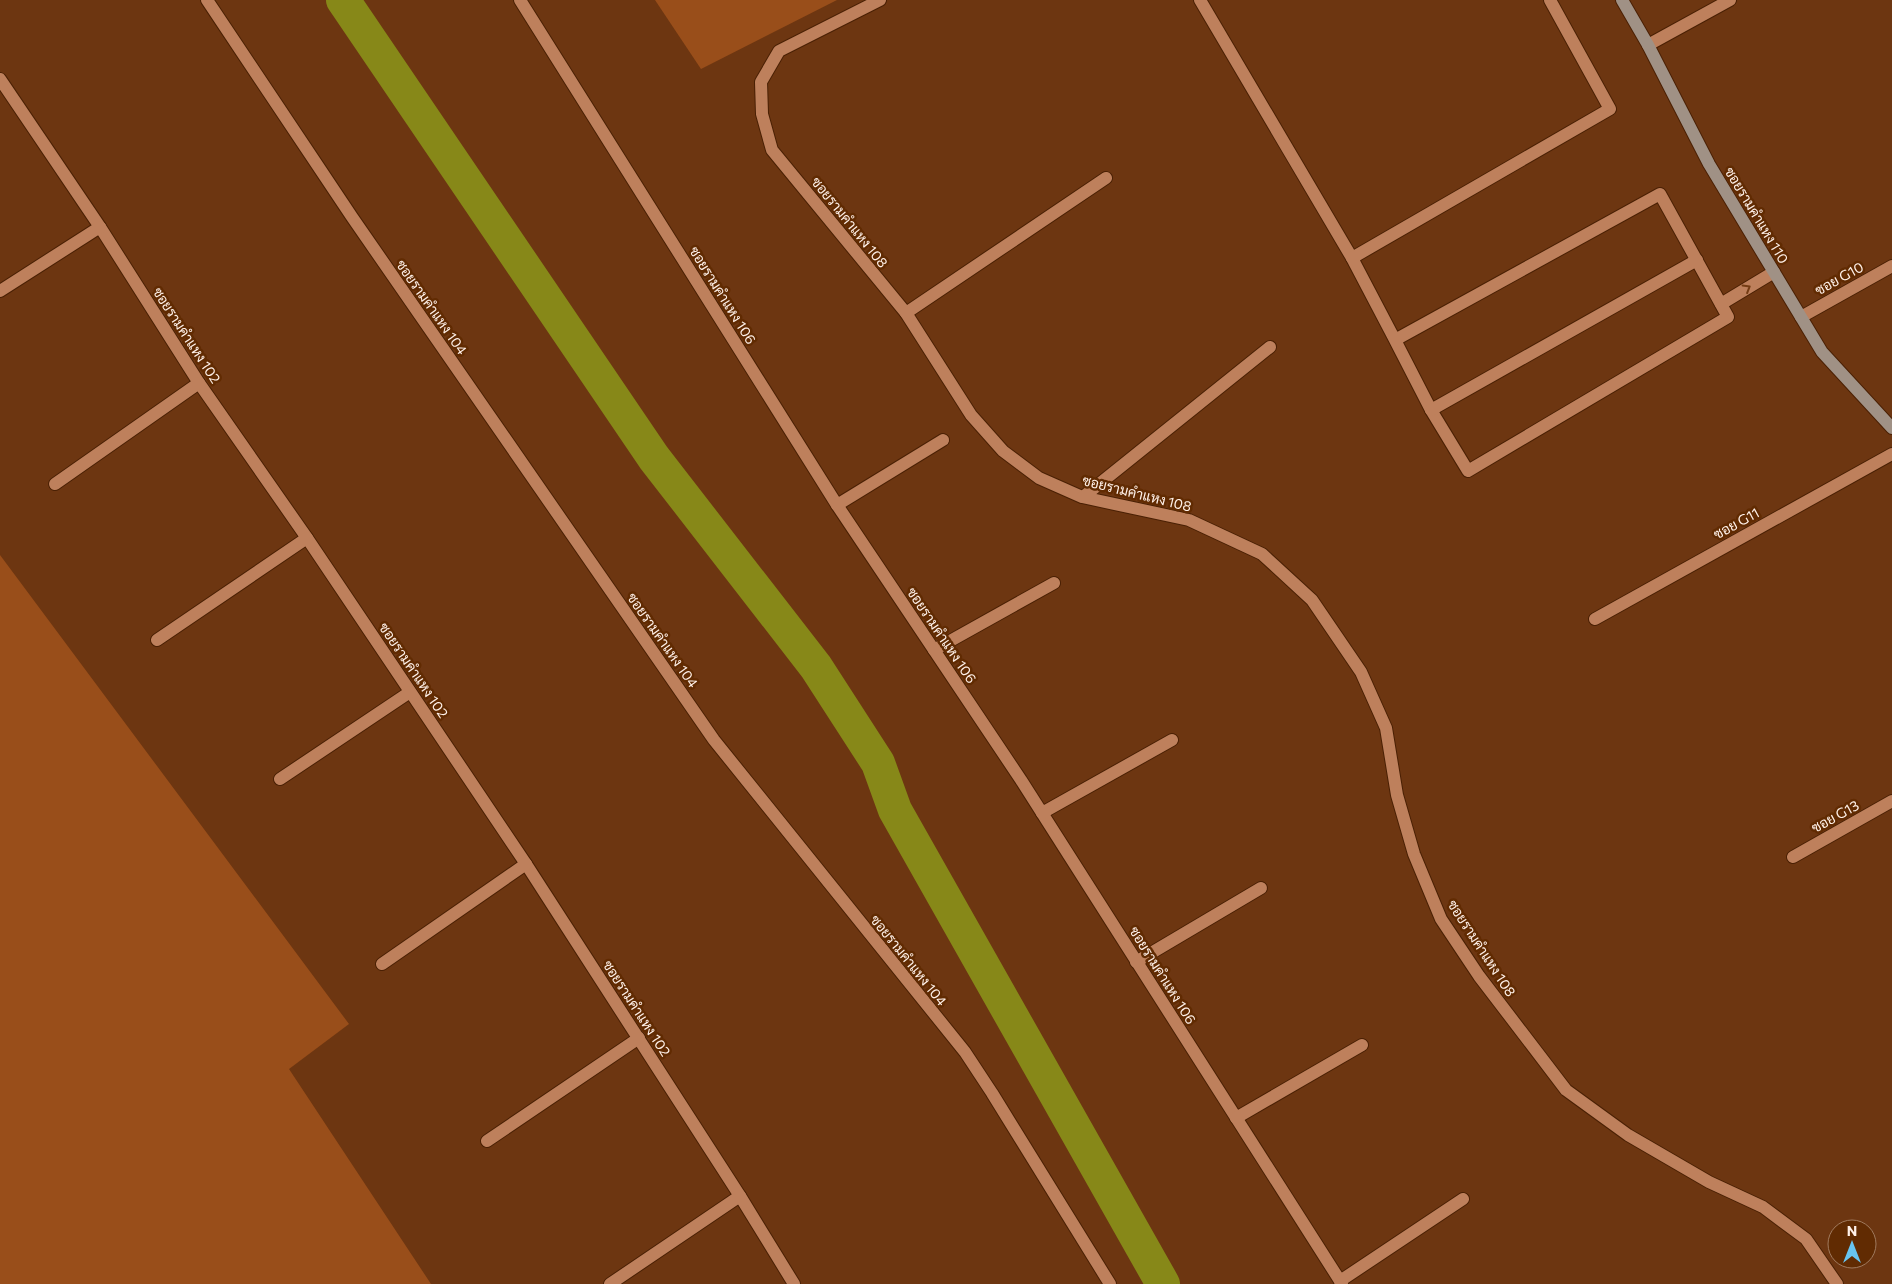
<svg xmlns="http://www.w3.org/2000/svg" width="1892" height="1284" font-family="Commissioner,Sarabun,sans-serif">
<rect width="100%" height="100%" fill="#6d3611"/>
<!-- green -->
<g fill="#994e1a">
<path d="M655,0H837L701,69Z"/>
<path d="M0,555L349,1024L289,1069L431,1284H0Z"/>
</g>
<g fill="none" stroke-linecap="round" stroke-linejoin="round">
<!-- canal -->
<path stroke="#878818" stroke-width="34" d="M343,0L654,458L816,667L878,763L895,810L1163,1284"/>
<defs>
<g id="lane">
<path d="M1200,0L1352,258"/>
<path d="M1721,304L1774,272"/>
<path d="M1395,340L1431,410L1468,471L1728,317L1660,194L1395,340L1352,258L1610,109L1550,0"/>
<path d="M1431,410L1697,260"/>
</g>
<g id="street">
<path d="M207,0L352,217L714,740L965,1052L992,1093L1110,1284"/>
<path d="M520,0L837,505L1021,780L1342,1284"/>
<path d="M880,0L779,51L761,82L762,114L772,150L906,313L971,415L1003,451L1039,478L1082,497L1189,520L1262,554L1312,600L1361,672L1386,728L1397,795L1414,854L1441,919L1479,976L1566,1090L1628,1135L1709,1182L1763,1207L1806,1239L1837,1284"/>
<path d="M1648,45L1730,0"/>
<path d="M0,79L100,227L199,383L307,538L526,864L740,1196L794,1284"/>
<path d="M0,291L100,227"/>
<path d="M906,313L1106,178"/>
<path d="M1801,317L1892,266"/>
<path d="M55,484L199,383"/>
<path d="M1083,497L1270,347"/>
<path d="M837,505L943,440"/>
<path d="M1595,619L1892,454"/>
<path d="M157,640L307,538"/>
<path d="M934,650L1054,583"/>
<path d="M280,779L410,692"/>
<path d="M1042,813L1172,740"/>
<path d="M1793,857L1892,801"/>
<path d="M1136,962L1261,888"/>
<path d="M382,964L526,864"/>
<path d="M1236,1118L1362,1045"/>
<path d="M487,1141L639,1038"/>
<path d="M1340,1281L1463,1199"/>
<path d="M610,1284L740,1196"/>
</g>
<path id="secondary" d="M1622,0L1648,45L1709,164L1822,352L1892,428"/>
</defs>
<!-- lane casing -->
<use href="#lane" stroke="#4a2004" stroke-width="14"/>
<!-- street casing -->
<use href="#street" stroke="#4a2004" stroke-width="14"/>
<!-- secondary casing -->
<use href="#secondary" stroke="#4a2004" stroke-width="14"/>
<!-- lane -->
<use href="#lane" stroke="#be805c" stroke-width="12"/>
<!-- street -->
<use href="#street" stroke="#be805c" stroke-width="12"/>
<!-- secondary -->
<use href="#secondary" stroke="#a09185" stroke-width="12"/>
</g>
<!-- one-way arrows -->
<defs><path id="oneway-chevron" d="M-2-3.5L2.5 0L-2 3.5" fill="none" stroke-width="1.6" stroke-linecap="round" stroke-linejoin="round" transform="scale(1.25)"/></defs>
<use stroke="#743c14" href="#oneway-chevron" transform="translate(1747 288) rotate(-31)"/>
<g text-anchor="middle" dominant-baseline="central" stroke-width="5" stroke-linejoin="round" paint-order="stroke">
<!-- street labels -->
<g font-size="14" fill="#fff1e9" stroke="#612b02">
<text transform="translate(1757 215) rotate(59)">ซอยรามคำแหง 110</text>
<text transform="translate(850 222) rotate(51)">ซอยรามคำแหง 108</text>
<text transform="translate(1839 278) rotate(-29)">ซอย G10</text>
<text transform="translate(723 295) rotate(58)">ซอยรามคําแหง 106</text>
<text transform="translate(432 307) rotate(55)">ซอยรามคําแหง 104</text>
<text transform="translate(187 335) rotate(57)">ซอยรามคําแหง 102</text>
<text transform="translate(1137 493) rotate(14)">ซอยรามคำแหง 108</text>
<text transform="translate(1736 523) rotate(-29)">ซอย G11</text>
<text transform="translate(942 635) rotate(56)">ซอยรามคําแหง 106</text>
<text transform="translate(663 640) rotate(55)">ซอยรามคําแหง 104</text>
<text transform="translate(414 670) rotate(56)">ซอยรามคําแหง 102</text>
<text transform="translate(1835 816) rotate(-29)">ซอย G13</text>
<text transform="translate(1482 948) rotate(57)">ซอยรามคำแหง 108</text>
<text transform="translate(909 960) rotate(51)">ซอยรามคําแหง 104</text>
<text transform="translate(1163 975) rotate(58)">ซอยรามคําแหง 106</text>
<text transform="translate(637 1008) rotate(57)">ซอยรามคําแหง 102</text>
</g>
</g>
<!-- north arrow -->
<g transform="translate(1852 1244)"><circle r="24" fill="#612b02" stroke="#a07a5e"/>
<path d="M0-4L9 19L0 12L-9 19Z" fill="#67c4f0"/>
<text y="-8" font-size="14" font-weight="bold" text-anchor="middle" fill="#fff1e9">N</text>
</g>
</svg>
